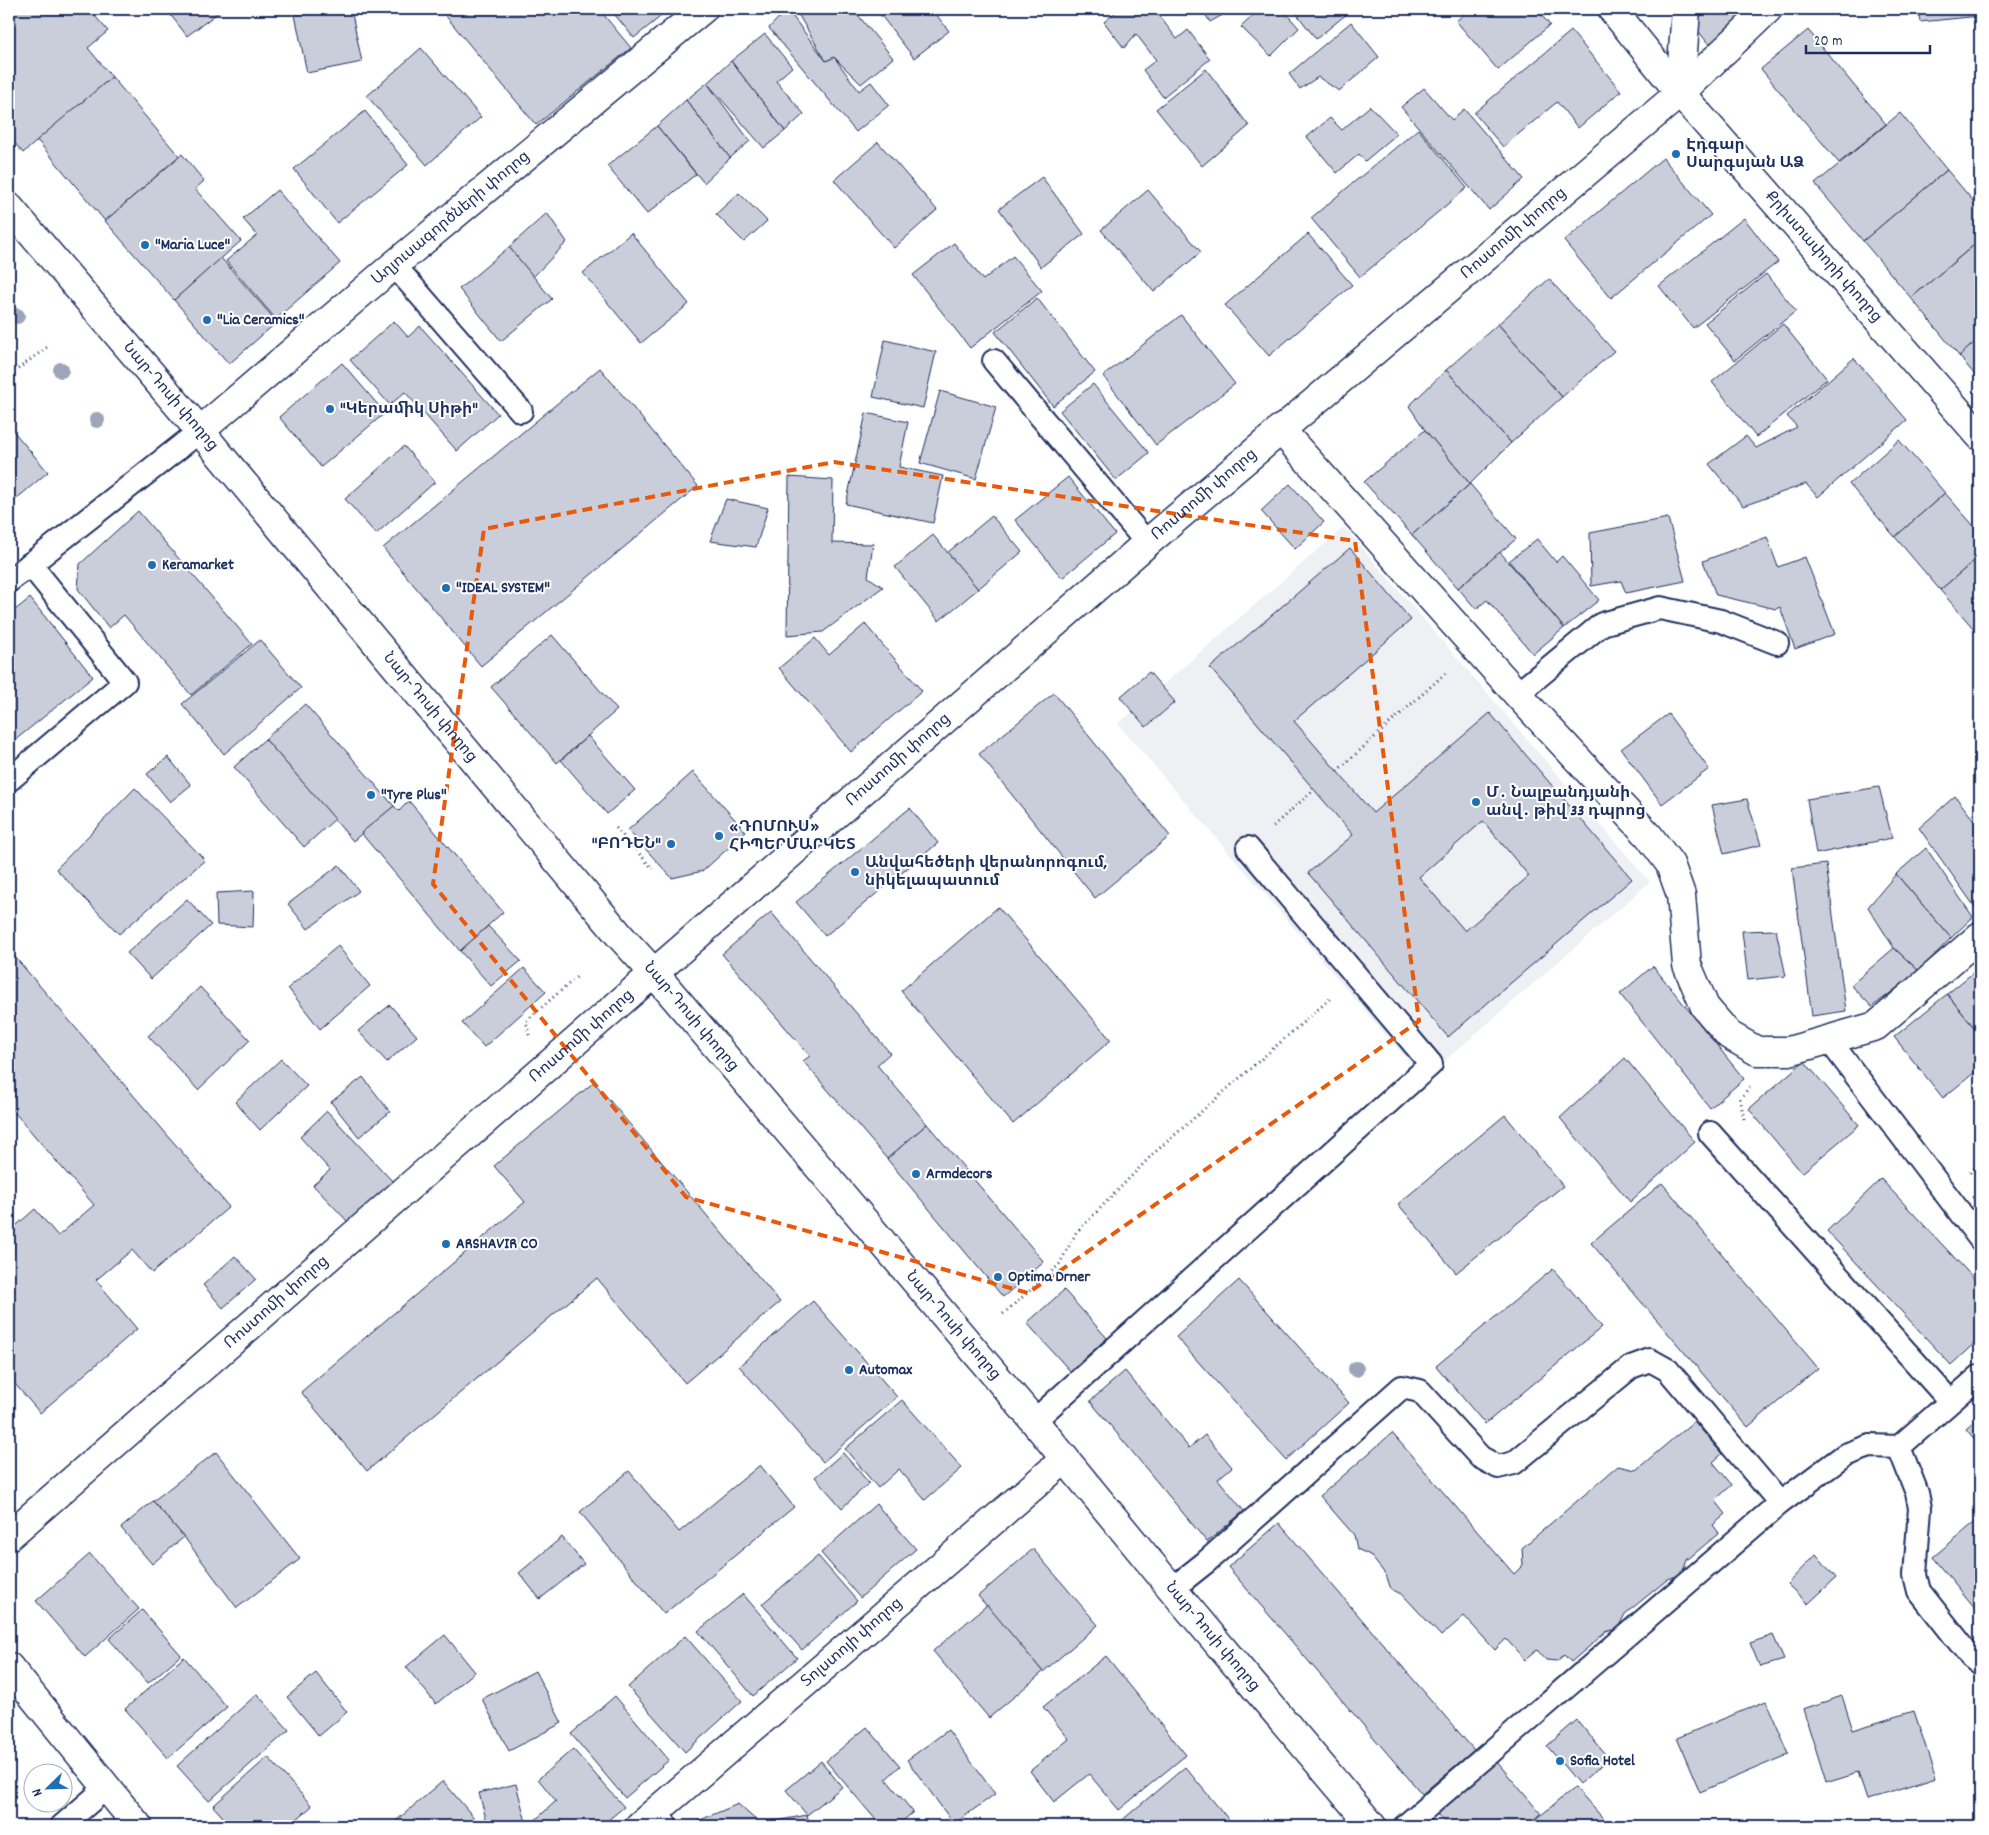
<svg xmlns="http://www.w3.org/2000/svg" width="1989" height="1835" font-family="Dekko,'Noto Sans Armenian',sans-serif">
<rect width="100%" height="100%" fill="#fff"/>
<filter id="ink" filterUnits="userSpaceOnUse"><feTurbulence type="fractalNoise" baseFrequency=".02" numOctaves="2"/><feDisplacementMap in="SourceGraphic" scale="10" xChannelSelector="R" yChannelSelector="G"/><feConvolveMatrix kernelMatrix="1 2 1 2 8 2 1 2 1" color-interpolation-filters="sRGB"/></filter>
<g filter="url(#ink)">
<!-- built -->
<path fill="#eff0f4" d="M1344,527L1650,882L1424,1079L1118,724Z"/>
<!-- building -->
<g fill="#caceda" stroke="#1b2f5e" fill-rule="evenodd">
<path d="M9,9H89L108,31L88,48L112,77L23,153L9,136Z"/>
<path d="M166,9H223L187,36Z"/>
<path d="M326,9H351L362,62L307,73L295,15Z"/>
<path d="M440,9H498L501,12L505,9H599L631,48L536,125Z"/>
<path d="M610,9H670L634,38Z"/>
<path d="M787,9L826,61L834,57L859,91L871,82L889,105L856,132L769,28Z"/>
<path d="M795,9H853L893,58L861,84L834,57L826,61Z"/>
<path d="M876,9H932L949,31L914,58Z"/>
<path d="M1119,9H1154L1177,39L1188,30L1210,59L1163,97L1143,70L1156,60L1136,34L1124,48L1104,22Z"/>
<path d="M1202,9H1233L1210,22Z"/>
<path d="M1260,9H1282L1299,28L1271,56L1241,27Z"/>
<path d="M1293,9H1345L1348,13L1316,39Z"/>
<path d="M1470,9H1536L1550,25L1498,70L1456,21Z"/>
<path d="M1708,9H1763L1713,50L1693,24Z"/>
<path d="M1918,9H1980V16L1920,22Z"/>
<path d="M1351,22L1379,57L1339,91L1318,77L1300,89L1289,74Z"/>
<path d="M1808,30L1886,124L1839,163L1761,69Z"/>
<path d="M1571,31L1621,91L1578,128L1557,102L1503,147L1474,113Z"/>
<path d="M765,34L792,67L776,81L804,114L785,131L731,61Z"/>
<path d="M421,48L481,117L427,165L367,96Z"/>
<path d="M731,61L785,131L764,148L707,83Z"/>
<path d="M1206,69L1249,126L1202,166L1156,109Z"/>
<path d="M112,77L179,156L105,221L37,140Z"/>
<path d="M707,83L750,141L730,158L686,100Z"/>
<path d="M1424,88L1452,120L1464,109L1524,179L1489,210L1401,107Z"/>
<path d="M686,100L730,158L704,183L657,126Z"/>
<path d="M1370,106L1397,134L1365,161L1359,154L1337,173L1307,137L1330,118L1342,130Z"/>
<path d="M365,111L408,165L337,223L294,169Z"/>
<path d="M1900,113L1947,170L1863,241L1815,184Z"/>
<path d="M657,126L696,174L647,214L607,166Z"/>
<path d="M1418,129L1467,188L1360,277L1311,218Z"/>
<path d="M878,142L937,210L894,248L834,180Z"/>
<path d="M182,154L204,181L195,189L241,241L174,300L105,221Z"/>
<path d="M1663,158L1711,215L1611,298L1564,241Z"/>
<path d="M1947,170L1980,209V240L1911,298L1863,241Z"/>
<path d="M1042,177L1084,234L1041,267L999,209Z"/>
<path d="M277,190L340,263L276,319L226,261L257,235L243,219Z"/>
<path d="M1148,190L1201,252L1154,292L1101,230Z"/>
<path d="M739,193L767,221L744,242L716,214Z"/>
<path d="M547,213L567,242L533,277L509,247Z"/>
<path d="M1744,218L1778,262L1693,328L1659,286Z"/>
<path d="M631,233L689,304L641,343L583,273Z"/>
<path d="M1308,234L1352,285L1269,356L1225,305Z"/>
<path d="M1980,240V338L1959,356L1911,298Z"/>
<path d="M954,243L983,280L1013,256L1042,291L970,348L913,275Z"/>
<path d="M509,247L552,299L501,341L459,289Z"/>
<path d="M221,258L277,322L229,364L174,300Z"/>
<path d="M1766,274L1796,311L1735,360L1705,323Z"/>
<path d="M1549,279L1614,351L1562,397L1498,324Z"/>
<path d="M1037,298L1095,372L1053,406L995,332Z"/>
<path d="M1181,315L1235,384L1156,445L1103,376Z"/>
<path d="M394,321L408,337L420,326L498,414L457,451L405,392L390,405L350,360Z"/>
<path d="M1498,324L1562,397L1511,443L1446,370Z"/>
<path d="M1783,324L1827,379L1756,437L1712,382Z"/>
<path d="M1980,338V381L1959,356Z"/>
<path d="M885,340L936,352L923,408L873,397Z"/>
<path d="M1854,358L1907,420L1818,497L1806,484L1743,506L1709,464L1746,436L1756,448L1797,427L1787,416Z"/>
<path d="M342,363L385,413L321,467L279,417Z"/>
<path d="M600,368L698,486L481,666L383,548Z"/>
<path d="M1446,370L1511,443L1470,484L1425,430L1409,406Z"/>
<path d="M1093,384L1149,453L1116,480L1060,411Z"/>
<path d="M940,391L996,407L976,479L920,463Z"/>
<path d="M866,413L908,422L899,467L943,476L933,523L846,504Z"/>
<path d="M9,426L48,472L9,505Z"/>
<path d="M1425,430L1470,484L1412,535L1364,482Z"/>
<path d="M1899,440L1945,493L1895,537L1849,484Z"/>
<path d="M404,446L435,482L376,534L345,499Z"/>
<path d="M789,477L833,480L832,543L873,544L868,577L883,587L823,632L787,635Z"/>
<path d="M1068,477L1115,534L1062,578L1015,520Z"/>
<path d="M1290,484L1324,522L1295,549L1261,511Z"/>
<path d="M1470,484L1516,539L1458,588L1412,535Z"/>
<path d="M1945,493L1980,533V556L1940,590L1895,537Z"/>
<path d="M726,499L768,508L756,547L710,541Z"/>
<path d="M138,511L252,644L191,695L124,615L109,628L78,589L80,564Z"/>
<path d="M992,516L1022,552L978,589L947,553Z"/>
<path d="M1668,518L1685,581L1626,593L1621,581L1591,586L1590,533Z"/>
<path d="M933,535L978,589L939,621L895,567Z"/>
<path d="M1767,537L1778,567L1805,557L1835,634L1795,649L1780,607L1776,609L1716,595L1703,561Z"/>
<path d="M1537,539L1556,562L1562,556L1599,600L1564,628L1509,561Z"/>
<path d="M1350,548L1411,620L1294,721L1373,813L1490,713L1632,879L1448,1037L1308,873L1353,835L1210,668ZM1483,821L1529,876L1465,931L1419,877Z"/>
<path d="M1500,552L1564,628L1533,654L1487,600L1476,609L1458,588Z"/>
<path d="M1980,556V636L1940,590Z"/>
<path d="M30,598L93,677L9,745V615Z"/>
<path d="M865,624L922,691L851,752L779,668L815,638L829,655Z"/>
<path d="M552,635L617,710L557,763L491,687Z"/>
<path d="M260,640L301,688L224,754L182,704Z"/>
<path d="M1149,672L1175,702L1146,727L1120,697Z"/>
<path d="M1054,693L1170,836L1095,898L979,754Z"/>
<path d="M305,704L394,806L353,841L265,739Z"/>
<path d="M1668,714L1709,769L1662,804L1621,749Z"/>
<path d="M588,736L635,790L607,814L561,760Z"/>
<path d="M265,739L335,819L304,847L234,767Z"/>
<path d="M168,757L191,785L170,802L147,774Z"/>
<path d="M693,772L746,832L703,871L672,878L628,830Z"/>
<path d="M1879,787L1892,838L1816,854L1807,799Z"/>
<path d="M135,788L205,860L119,934L56,869Z"/>
<path d="M1955,796L1980,828V907L1977,910L1919,828Z"/>
<path d="M1747,799L1761,845L1724,854L1712,805Z"/>
<path d="M409,801L503,912L460,951L361,833L394,806L399,811Z"/>
<path d="M910,808L938,843L825,936L796,902Z"/>
<path d="M1926,848L1973,917L1951,938L1896,874Z"/>
<path d="M1826,864L1846,1011L1812,1016L1792,868Z"/>
<path d="M339,865L359,891L308,929L288,904Z"/>
<path d="M1896,874L1951,938L1919,971L1894,948L1868,907Z"/>
<path d="M254,891L253,927L217,925L216,893Z"/>
<path d="M187,899L211,925L151,979L127,953Z"/>
<path d="M998,907L1111,1040L1013,1124L901,991Z"/>
<path d="M771,912L890,1053L877,1065L927,1124L887,1159L803,1061L810,1056L722,954Z"/>
<path d="M488,926L521,961L491,986L460,951Z"/>
<path d="M1776,930L1786,976L1748,980L1742,931Z"/>
<path d="M338,946L370,986L320,1029L288,988Z"/>
<path d="M1894,948L1919,971L1872,1007L1851,985Z"/>
<path d="M9,950L229,1207L152,1273L132,1250L96,1280L137,1329L40,1413L9,1377V1232L35,1209L58,1236L94,1205L9,1106Z"/>
<path d="M1653,966L1744,1079L1710,1108L1620,994Z"/>
<path d="M1980,967V1035L1947,994Z"/>
<path d="M524,968L546,992L484,1047L462,1023Z"/>
<path d="M200,987L250,1040L198,1090L148,1036Z"/>
<path d="M1947,994L1980,1035V1068L1943,1098L1894,1037Z"/>
<path d="M390,1005L417,1036L387,1062L358,1031Z"/>
<path d="M1625,1058L1695,1142L1630,1202L1560,1118Z"/>
<path d="M281,1059L307,1086L260,1130L235,1102Z"/>
<path d="M1804,1061L1859,1125L1802,1173L1749,1109Z"/>
<path d="M363,1077L390,1112L359,1137L331,1102Z"/>
<path d="M594,1082L780,1302L685,1383L597,1278L367,1471L301,1392L525,1202L494,1166Z"/>
<path d="M327,1111L394,1183L350,1224L313,1185L330,1170L300,1137Z"/>
<path d="M1505,1115L1563,1186L1456,1273L1398,1204Z"/>
<path d="M927,1124L1044,1262L1003,1297L887,1159Z"/>
<path d="M1881,1179L1980,1285V1338L1951,1365L1827,1231Z"/>
<path d="M1662,1183L1818,1368L1748,1427L1591,1243Z"/>
<path d="M1980,1190V1208L1972,1197Z"/>
<path d="M235,1256L256,1279L223,1308L203,1285Z"/>
<path d="M1553,1269L1602,1327L1485,1424L1436,1366Z"/>
<path d="M1239,1280L1349,1403L1286,1460L1176,1337Z"/>
<path d="M1064,1290L1107,1338L1070,1371L1027,1323Z"/>
<path d="M813,1301L897,1397L823,1462L739,1366Z"/>
<path d="M1125,1371L1189,1448L1205,1435L1232,1467L1218,1479L1244,1511L1207,1542L1090,1401Z"/>
<path d="M902,1400L962,1468L925,1500L899,1469L878,1488L845,1449Z"/>
<path d="M1980,1417V1446L1966,1429Z"/>
<path d="M1694,1421L1722,1454L1713,1462L1732,1485L1715,1500L1726,1514L1713,1525L1719,1533L1687,1560L1682,1574L1668,1579L1625,1614L1618,1628L1606,1632L1571,1662L1564,1655L1557,1661L1546,1660L1537,1650L1525,1660L1506,1639L1495,1650L1464,1616L1441,1636L1403,1595L1391,1589L1386,1575L1370,1555L1357,1549L1354,1535L1320,1496L1392,1433L1514,1574L1523,1565L1522,1548L1618,1466L1636,1470Z"/>
<path d="M216,1452L300,1559L237,1608L184,1537L153,1501Z"/>
<path d="M843,1453L869,1483L842,1508L815,1477Z"/>
<path d="M760,1465L794,1507L664,1614L580,1512L629,1471L679,1532Z"/>
<path d="M153,1501L184,1537L152,1564L121,1528Z"/>
<path d="M876,1504L916,1549L860,1598L821,1553Z"/>
<path d="M1980,1518V1614L1933,1557Z"/>
<path d="M1279,1523L1474,1750L1422,1794L1228,1567Z"/>
<path d="M562,1537L584,1564L540,1599L519,1573Z"/>
<path d="M1033,1549L1098,1625L1043,1672L978,1596Z"/>
<path d="M90,1554L139,1609L85,1657L36,1601Z"/>
<path d="M1816,1554L1836,1578L1808,1604L1787,1584Z"/>
<path d="M818,1556L857,1601L802,1650L762,1604Z"/>
<path d="M743,1594L797,1658L753,1696L698,1631Z"/>
<path d="M987,1605L1043,1672L989,1718L933,1651Z"/>
<path d="M142,1610L181,1655L148,1683L109,1639Z"/>
<path d="M445,1635L475,1672L436,1704L406,1667Z"/>
<path d="M1773,1635L1784,1660L1760,1667L1750,1643Z"/>
<path d="M685,1636L742,1701L685,1752L628,1687Z"/>
<path d="M1106,1656L1186,1755L1119,1810L1089,1774L1054,1802L1030,1771L1069,1739L1043,1707Z"/>
<path d="M184,1657L227,1707L168,1758L125,1709Z"/>
<path d="M535,1671L562,1723L509,1751L482,1699Z"/>
<path d="M316,1673L347,1712L319,1736L287,1697Z"/>
<path d="M257,1694L289,1730L209,1801L177,1766Z"/>
<path d="M615,1696L669,1760L625,1798L571,1734Z"/>
<path d="M1842,1696L1853,1730L1914,1711L1936,1778L1867,1800L1858,1773L1826,1783L1803,1709Z"/>
<path d="M1766,1701L1789,1754L1700,1792L1677,1738Z"/>
<path d="M1577,1720L1609,1759L1579,1784L1547,1746Z"/>
<path d="M867,1727L900,1766L886,1779L913,1812L897,1826H881L826,1761Z"/>
<path d="M948,1730L995,1794L954,1824L907,1760Z"/>
<path d="M573,1749L624,1807L601,1826H534L532,1823L556,1801L538,1779Z"/>
<path d="M268,1757L312,1806L289,1826H231L213,1806Z"/>
<path d="M821,1761L842,1787L807,1815L786,1790Z"/>
<path d="M1497,1762L1541,1814L1527,1826H1448L1436,1813Z"/>
<path d="M1185,1767L1234,1826H1124L1120,1822Z"/>
<path d="M443,1781L481,1826H390Z"/>
<path d="M516,1784L527,1826H488L479,1793Z"/>
<path d="M1575,1787L1610,1826H1528Z"/>
<path d="M738,1804L760,1824L807,1815L810,1826H686Z"/>
</g>
<g fill="none" stroke-linecap="round" stroke-linejoin="round">
<defs>
<g id="lane">
<path d="M394,265L521,411"/>
<path d="M994,361L1147,543"/>
<path d="M9,581L200,431"/>
<path d="M1517,694L1602,624L1660,608L1721,621L1777,643"/>
<path d="M9,780L125,682L30,564"/>
<path d="M1829,1040L1980,1239"/>
<path d="M1710,1133L1950,1401"/>
<path d="M1034,1421L1431,1064L1248,848"/>
<path d="M1899,1447L1917,1493L1920,1508L1915,1575L1919,1591L1971,1657L1980,1664"/>
<path d="M1172,1589L1206,1562L1402,1387L1420,1391L1480,1457L1498,1467L1514,1463L1631,1367L1650,1360L1668,1370L1780,1503L1845,1455L1870,1446L1899,1447L1980,1376"/>
<path d="M657,1811L666,1826"/>
<path d="M62,1826L107,1787"/>
<path d="M1405,1826L1780,1503"/>
</g>
<g id="street">
<path d="M1680,93L1768,9"/>
<path d="M1680,93L1686,9"/>
<path d="M1280,429L1517,694L1649,836L1670,864L1681,895L1687,965L1705,1007L1729,1035L1757,1051H1789L1876,1026L1980,936"/>
<path id="s1" d="M200,431L394,265L703,9"/>
<path id="s2" d="M9,1536L654,973"/>
<path d="M9,1667L138,1826"/>
<path id="s3" d="M639,1826L1065,1459"/>
</g>
<g id="secondary">
<path id="s4" d="M1612,9L1680,93L1980,436"/>
<path id="s5" d="M9,207L200,431L620,936L654,973L1034,1421L1172,1589L1372,1826"/>
<path id="s6" d="M654,973L1147,543L1680,93"/>
</g>
</defs>
<!-- lane casing -->
<use href="#lane" stroke="#1b2f5e" stroke-width="26"/>
<!-- street casing -->
<use href="#street" stroke="#1b2f5e" stroke-width="31"/>
<!-- secondary casing -->
<use href="#secondary" stroke="#1b2f5e" stroke-width="31"/>
<!-- path -->
<g stroke="#1b2f5e" stroke-width="3" stroke-dasharray="1 4" stroke-linecap="butt">
<path d="M18,369L50,345"/>
<path d="M1337,771L1448,671"/>
<path d="M1273,826L1314,790"/>
<path d="M616,828L653,869"/>
<path d="M529,1035L526,1021L579,975"/>
<path d="M1744,1119L1740,1099L1751,1085"/>
<path d="M1970,1172L1980,1163"/>
<path d="M1003,1314L1059,1265L1076,1233L1153,1154L1332,997"/>
</g>
<!-- lane -->
<use href="#lane" stroke="#fff" stroke-width="22"/>
<!-- street -->
<use href="#street" stroke="#fff" stroke-width="28"/>
<!-- secondary -->
<use href="#secondary" stroke="#fff" stroke-width="28"/>
</g>
<!-- trees -->
<g fill="#9da5b9">
<circle cx="17" cy="316" r="8"/>
<circle cx="61" cy="370" r="8"/>
<circle cx="97" cy="420" r="8"/>
<circle cx="1356" cy="1369" r="8"/>
</g>
</g>
<!-- marked area -->
<path fill="none" stroke="#e8590c" stroke-width="4" stroke-dasharray="10 6" stroke-linejoin="round" d="M834,462L1355,541L1419,1021L1028,1293L686,1197L433,884L484,529Z"/>
<!-- markers -->
<g fill="#1f6fb2" stroke="#fff" stroke-width="2">
<circle cx="1676" cy="154" r="5"/>
<circle cx="145" cy="245" r="5"/>
<circle cx="207" cy="320" r="5"/>
<circle cx="330" cy="409" r="5"/>
<circle cx="152" cy="565" r="5"/>
<circle cx="446" cy="588" r="5"/>
<circle cx="371" cy="795" r="5"/>
<circle cx="1476" cy="802" r="5"/>
<circle cx="719" cy="836" r="5"/>
<circle cx="671" cy="844" r="5"/>
<circle cx="855" cy="872" r="5"/>
<circle cx="916" cy="1174" r="5"/>
<circle cx="446" cy="1244" r="5"/>
<circle cx="998" cy="1277" r="5"/>
<circle cx="849" cy="1370" r="5"/>
<circle cx="1560" cy="1761" r="5"/>
</g>
<g text-anchor="middle" dominant-baseline="central" stroke-width="4" stroke-linejoin="round" paint-order="stroke">
<!-- poi labels -->
<g font-size="16" font-weight="bold" fill="#1b2f5e" stroke="#fff" text-anchor="start">
<text x="1686" y="145">Էդգար<tspan x="1686" dy="18">Սարգսյան ԱՁ</tspan></text>
<text x="155" y="245">"Maria Luce"</text>
<text x="217" y="320">"Lia Ceramics"</text>
<text x="340" y="409">"Կերամիկ Սիթի"</text>
<text x="162" y="565">Keramarket</text>
<text x="456" y="588">"IDEAL SYSTEM"</text>
<text x="1486" y="793">Մ․ Նալբանդյանի<tspan x="1486" dy="18">անվ․ թիվ 33 դպրոց</tspan></text>
<text x="381" y="795">"Tyre Plus"</text>
<text x="729" y="827">«ԴՈՄՈՒՍ»<tspan x="729" dy="18">ՀԻՊԵՐՄԱՐԿԵՏ</tspan></text>
<text x="661" y="844" text-anchor="end">"ԲՈԴԵՆ"</text>
<text x="865" y="863">Անվահեծերի վերանորոգում,<tspan x="865" dy="18">նիկելապատում</tspan></text>
<text x="926" y="1174">Armdecors</text>
<text x="456" y="1244">ARSHAVIR CO</text>
<text x="1008" y="1277">Optima Drner</text>
<text x="859" y="1370">Automax</text>
<text x="1570" y="1761">Sofia Hotel</text>
</g>
<!-- street labels -->
<g font-size="16" fill="#1b2f5e" stroke="#fff">
<text stroke="none"><textPath href="#s1" startOffset="329">Աղյուսագործների փողոց</textPath></text>
<text stroke="none"><textPath href="#s6" startOffset="1134">Ռոստոմի փողոց</textPath></text>
<text stroke="none"><textPath href="#s4" startOffset="326">Քրիստափորի փողոց</textPath></text>
<text stroke="none"><textPath href="#s5" startOffset="249">Նար-Դոսի փողոց</textPath></text>
<text stroke="none"><textPath href="#s6" startOffset="729">Ռոստոմի փողոց</textPath></text>
<text stroke="none"><textPath href="#s5" startOffset="654">Նար-Դոսի փողոց</textPath></text>
<text stroke="none"><textPath href="#s6" startOffset="324">Ռոստոմի փողոց</textPath></text>
<text stroke="none"><textPath href="#s5" startOffset="1059">Նար-Դոսի փողոց</textPath></text>
<text stroke="none"><textPath href="#s2" startOffset="760">Ռոստոմի փողոց</textPath></text>
<text stroke="none"><textPath href="#s2" startOffset="355">Ռոստոմի փողոց</textPath></text>
<text stroke="none"><textPath href="#s5" startOffset="1464">Նար-Դոսի փողոց</textPath></text>
<text stroke="none"><textPath href="#s5" startOffset="1869">Նար-Դոսի փողոց</textPath></text>
<text stroke="none"><textPath href="#s3" startOffset="281">Տոլստոյի փողոց</textPath></text>
</g>
</g>
<!-- margin -->
<rect width="1989" height="1835" fill="none" stroke="#fff" stroke-width="30"/>
<rect x="15" y="15" width="1959" height="1805" fill="none" stroke="#1b2f5e" stroke-width="2" filter="url(#ink)"/>
<!-- north arrow -->
<g transform="translate(48 1788) rotate(247)"><circle r="24" fill="#ffffff" stroke="#a4acbf"/>
<path d="M0-4L9 19L0 12L-9 19Z" fill="#1f6fb2"/>
<text y="-8" font-size="14" font-weight="bold" text-anchor="middle" fill="#1b2f5e">N</text>
</g>
<!-- scale -->
<path d="M1806 45v8h124v-8" fill="none" stroke="#1b2f5e" stroke-width="2.5"/>
<text x="1814" y="45" font-size="15" fill="#1b2f5e" stroke="#ffffff" stroke-width="4" paint-order="stroke">20 m</text>
</svg>
